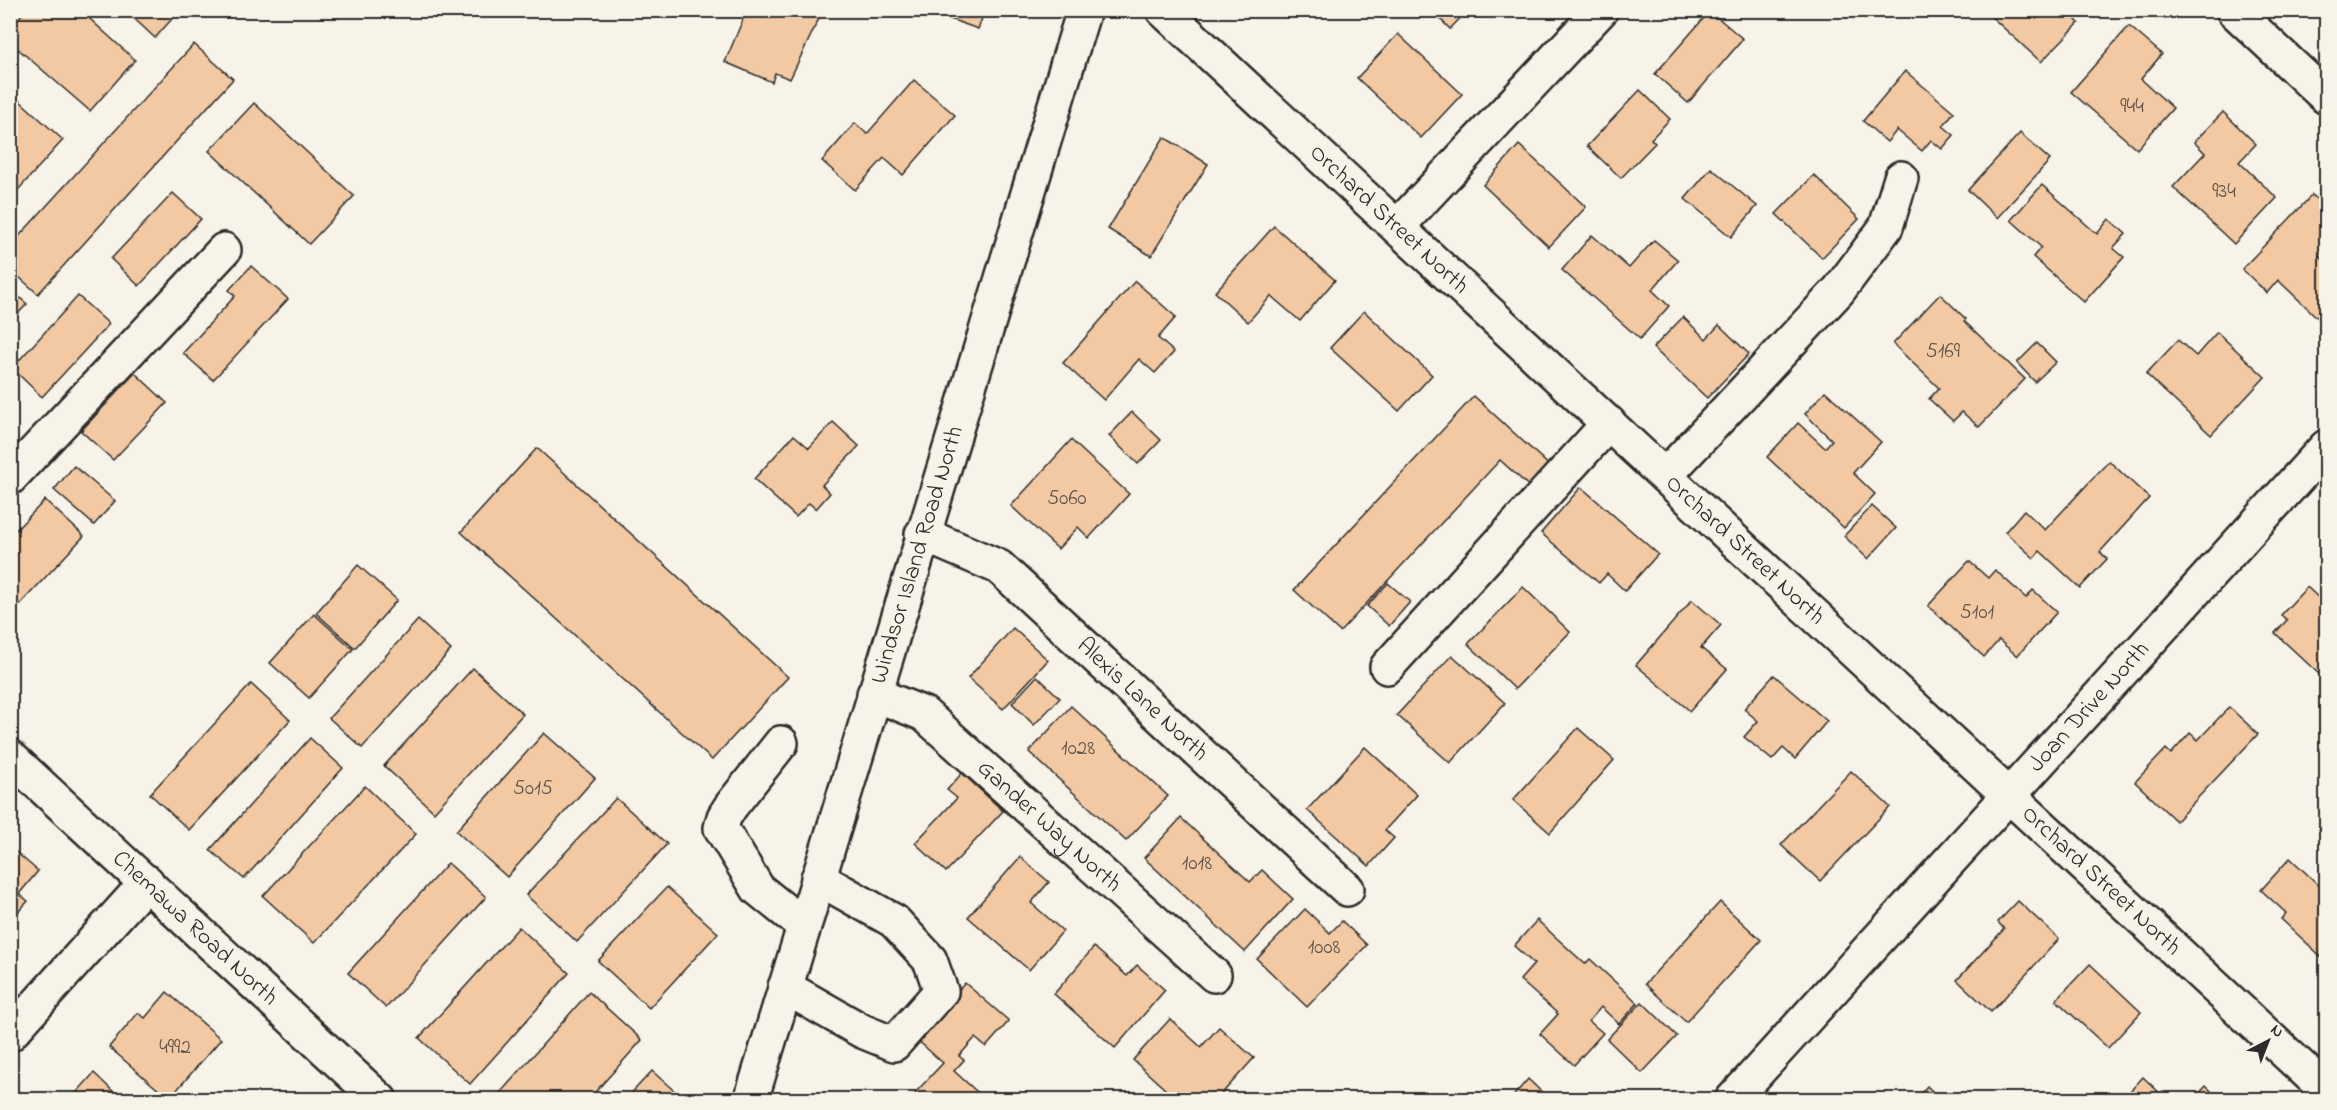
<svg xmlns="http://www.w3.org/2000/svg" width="2337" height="1110" font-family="'Indie Flower',sans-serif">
<rect width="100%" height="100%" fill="#f7f3e8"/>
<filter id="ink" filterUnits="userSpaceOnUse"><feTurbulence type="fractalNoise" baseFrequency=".0167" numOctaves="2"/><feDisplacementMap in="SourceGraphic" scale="12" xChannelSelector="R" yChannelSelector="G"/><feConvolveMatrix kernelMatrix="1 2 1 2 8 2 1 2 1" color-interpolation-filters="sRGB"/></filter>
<g filter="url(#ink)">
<!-- building -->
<g fill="#f2c9a2" stroke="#2b2b2b" stroke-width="1.5">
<path d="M26,10H80L135,60L90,111L10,42V27Z"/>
<path d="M125,10H180L155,38Z"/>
<path d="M747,10H823L790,79L775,73L772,82L725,62Z"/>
<path d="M925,10H985L978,29Z"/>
<path d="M1431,10H1468L1450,29Z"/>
<path d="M1984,10H2066L2079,23L2041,62Z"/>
<path d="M1710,11L1743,39L1688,103L1655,74Z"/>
<path d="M2129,26L2162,54L2141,79L2173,108L2137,149L2071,92Z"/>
<path d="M1398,34L1462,94L1421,138L1357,78Z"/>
<path d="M194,44L233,79L38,294L10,269V246Z"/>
<path d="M1905,71L1954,112L1943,126L1954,135L1942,149L1931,140L1922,151L1897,130L1887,142L1863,121Z"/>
<path d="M914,80L955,115L903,175L884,158L855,190L822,161L855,123L867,134Z"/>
<path d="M1640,90L1670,119L1651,139L1655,143L1621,178L1587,146Z"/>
<path d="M10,92L63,140L18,190L10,184Z"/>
<path d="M254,103L354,196L309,244L209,151Z"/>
<path d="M2223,112L2256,144L2239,162L2277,198L2234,244L2173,187L2205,153L2194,142Z"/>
<path d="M2020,133L2050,160L1997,218L1968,190Z"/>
<path d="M1164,137L1208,164L1151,256L1108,229Z"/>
<path d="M1519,145L1586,207L1549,247L1483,185Z"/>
<path d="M1711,168L1757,206L1731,237L1685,199Z"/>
<path d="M1814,175L1859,219L1822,258L1776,214Z"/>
<path d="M2042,185L2097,234L2109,219L2126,234L2113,248L2124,257L2084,302L2033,257L2041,247L2011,220Z"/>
<path d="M173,193L201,219L139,286L111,259Z"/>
<path d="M2312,195L2326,208V247L2319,256L2326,263V315L2321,321L2278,280L2267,293L2242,269Z"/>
<path d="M1274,226L1335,280L1300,321L1271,296L1248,322L1215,292Z"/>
<path d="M1592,235L1629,268L1654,240L1678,260L1652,290L1669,306L1640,339L1562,270Z"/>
<path d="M251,266L288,299L213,380L183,353L235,296L229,290Z"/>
<path d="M1135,281L1176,317L1158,338L1174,352L1155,373L1139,359L1104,400L1063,363Z"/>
<path d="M10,289L27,304L10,322Z"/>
<path d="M1940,294L1966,319L1964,321L2025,379L1979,427L1962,412L1953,421L1929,399L1939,388L1893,344Z"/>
<path d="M78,296L109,324L42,397L12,368Z"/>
<path d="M1364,311L1432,375L1399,411L1330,348Z"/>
<path d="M1683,317L1706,339L1719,325L1749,354L1707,398L1653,348Z"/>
<path d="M2217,332L2265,377L2211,435L2146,374L2178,340L2196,356Z"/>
<path d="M2037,343L2056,362L2035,382L2017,363Z"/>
<path d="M135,373L167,403L113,460L81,431Z"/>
<path d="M1825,391L1881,442L1853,473L1875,494L1844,528L1767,457L1798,423L1825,448L1832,440L1805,414Z"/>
<path d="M1474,396L1552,468L1533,490L1500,460L1340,632L1294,590Z"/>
<path d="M1132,412L1161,440L1138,464L1109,436Z"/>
<path d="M833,422L859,446L822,485L830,493L816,509L809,503L796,517L754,479L794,435L809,448Z"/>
<path d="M1071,440L1129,494L1089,538L1078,527L1058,549L1011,506Z"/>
<path d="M537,448L788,677L712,760L461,532Z"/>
<path d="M2109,461L2149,498L2100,552L2107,559L2080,588L2040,551L2034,558L2005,532L2024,510L2045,530Z"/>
<path d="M74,466L115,501L94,525L54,490Z"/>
<path d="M1581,487L1658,554L1625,591L1607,574L1599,583L1541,533Z"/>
<path d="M45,500L84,536L10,615V536Z"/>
<path d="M1872,506L1896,528L1868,559L1844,536Z"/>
<path d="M1969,561L1988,578L1995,570L2026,598L2033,590L2057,612L2017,656L1999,640L1984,657L1928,606Z"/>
<path d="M358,565L397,600L355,648L316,613Z"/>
<path d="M1388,583L1410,602L1389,626L1367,606Z"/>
<path d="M1523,587L1570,632L1515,689L1468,644Z"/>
<path d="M2307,587L2320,599L2326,593V670L2321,676L2275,633L2287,620L2281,615Z"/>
<path d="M1692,600L1721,625L1701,648L1727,669L1690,711L1636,665Z"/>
<path d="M314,614L353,649L309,698L270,663Z"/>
<path d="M418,620L451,650L362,748L329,718Z"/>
<path d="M1013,628L1048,660L1003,709L968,678Z"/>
<path d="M1452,655L1505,703L1450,763L1397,715Z"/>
<path d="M473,668L523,714L434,812L384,766Z"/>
<path d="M1774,675L1827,721L1795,759L1783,748L1772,760L1744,737L1758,721L1744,709Z"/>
<path d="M1037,676L1060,698L1034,725L1012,703Z"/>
<path d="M251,684L290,720L189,830L150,794Z"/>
<path d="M1071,706L1168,796L1126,841L1029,752Z"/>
<path d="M2229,707L2258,734L2176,821L2135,782L2166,749L2171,754L2190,733L2198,740Z"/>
<path d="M1578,728L1614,760L1550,833L1513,800Z"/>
<path d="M544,733L595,778L507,877L456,831Z"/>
<path d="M310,738L343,768L244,879L210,850Z"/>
<path d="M1365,747L1417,795L1385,830L1394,838L1369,866L1307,810Z"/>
<path d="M1851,771L1890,807L1820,881L1781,845Z"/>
<path d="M962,773L1003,811L946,872L915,843L957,798L947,790Z"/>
<path d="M365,786L416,834L314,943L263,896Z"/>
<path d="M616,798L667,844L577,942L526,895Z"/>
<path d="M1181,818L1250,882L1262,870L1293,899L1245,952L1144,858Z"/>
<path d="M10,847L38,871L19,894L28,901L10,921Z"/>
<path d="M1020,857L1049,882L1031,903L1063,931L1029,970L968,917Z"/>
<path d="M2290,858L2326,892V961L2281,919L2286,913L2261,890Z"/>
<path d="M448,863L486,897L386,1008L348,973Z"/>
<path d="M667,887L718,933L649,1008L598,961Z"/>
<path d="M2018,901L2059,939L1991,1012L1957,980L2004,929L1998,922Z"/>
<path d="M1720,902L1761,940L1686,1022L1645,984Z"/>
<path d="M1305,909L1330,933L1342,921L1367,945L1307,1007L1257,959Z"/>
<path d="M1537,920L1585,964L1590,959L1638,1003L1619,1024L1601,1007L1589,1021L1603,1033L1574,1065L1540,1034L1558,1014L1520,980L1534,964L1514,946Z"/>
<path d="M519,927L569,973L470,1084L419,1038Z"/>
<path d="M1094,947L1127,976L1137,965L1165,990L1115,1048L1054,994Z"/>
<path d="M2090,964L2141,1012L2108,1048L2056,1000Z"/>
<path d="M965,983L1009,1021L986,1047L975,1038L959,1056L964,1060L954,1071L986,1100H922L915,1093L943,1063L915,1038Z"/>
<path d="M167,992L221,1039L169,1099L109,1047L138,1013L145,1018Z"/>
<path d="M589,992L642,1040L588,1100H494Z"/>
<path d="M1642,1002L1677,1036L1642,1073L1607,1039Z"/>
<path d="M1170,1019L1201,1047L1219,1027L1254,1058L1216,1100H1177L1133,1060Z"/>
<path d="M652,1071L679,1095L675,1100H625Z"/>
<path d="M94,1073L122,1100H70Z"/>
<path d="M2143,1077L2167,1100H2122Z"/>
<path d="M1528,1079L1550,1100H1510Z"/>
<path d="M1927,1086L1941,1100H1915Z"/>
<path d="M2206,1086L2220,1100H2193Z"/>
</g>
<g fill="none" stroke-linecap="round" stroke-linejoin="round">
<defs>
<g id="minor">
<path id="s1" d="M1163,10L2326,1090"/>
<path d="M2233,10L2326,97"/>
<path d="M1397,227L1601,10"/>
<path d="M1665,476L1839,290L1886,227L1901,178"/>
<path d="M10,478L224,250"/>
<path id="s2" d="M922,534L999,567L1347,889"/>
<path d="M1387,667L1609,423"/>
<path id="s3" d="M874,694L924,714L1214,975"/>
<path d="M781,743L731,806L724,817L721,828L758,889L804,926"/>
<path id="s4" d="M10,757L380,1100"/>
<path d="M785,987L862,1031L894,1044L941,991L930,960L894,921L818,878"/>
<path d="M10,1034L147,882"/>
<path id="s5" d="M751,1100L1084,10"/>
<path id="s6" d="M1732,1100L2326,447"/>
</g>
</defs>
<!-- minor casing -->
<use href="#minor" stroke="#2b2b2b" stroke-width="38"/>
<!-- minor -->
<use href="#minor" stroke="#f7f3e8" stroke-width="33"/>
</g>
</g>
<g text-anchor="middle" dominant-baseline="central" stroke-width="6" stroke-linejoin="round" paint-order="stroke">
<!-- number labels -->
<g font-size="21" fill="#5d5249">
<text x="2132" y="107">944</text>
<text x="2224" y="192">934</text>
<text x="1943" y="352">5169</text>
<text x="1067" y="499">5060</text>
<text x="1977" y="613">5101</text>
<text x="1078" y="749">1028</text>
<text x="533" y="789">5015</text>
<text x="1197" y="864">1018</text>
<text x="1324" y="948">1008</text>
<text x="175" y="1048">4992</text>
</g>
<!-- street labels -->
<g font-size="24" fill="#2b2b2b" stroke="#f7f3e8">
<text stroke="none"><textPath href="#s1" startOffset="308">Orchard Street North</textPath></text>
<text stroke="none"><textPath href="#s1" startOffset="794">Orchard Street North</textPath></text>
<text stroke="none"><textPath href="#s5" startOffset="570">Windsor Island Road North</textPath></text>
<text stroke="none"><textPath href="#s2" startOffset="279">Alexis Lane North</textPath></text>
<text stroke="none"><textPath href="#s6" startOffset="531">Joan Drive North</textPath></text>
<text stroke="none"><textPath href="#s3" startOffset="222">Gander Way North</textPath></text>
<text stroke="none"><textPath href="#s1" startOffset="1280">Orchard Street North</textPath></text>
<text stroke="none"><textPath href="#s4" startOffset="252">Chemawa Road North</textPath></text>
</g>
</g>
<!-- margin -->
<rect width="2337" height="1110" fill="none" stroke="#f7f3e8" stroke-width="36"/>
<rect x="18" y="18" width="2301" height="1074" fill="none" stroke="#2b2b2b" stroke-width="2" filter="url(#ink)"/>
<!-- north arrow -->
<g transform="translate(2268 1041) rotate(42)" stroke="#f7f3e8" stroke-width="4.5" paint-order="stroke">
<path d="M0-4.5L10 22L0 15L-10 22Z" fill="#2b2b2b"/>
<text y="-9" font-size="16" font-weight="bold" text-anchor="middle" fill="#2b2b2b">N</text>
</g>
</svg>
